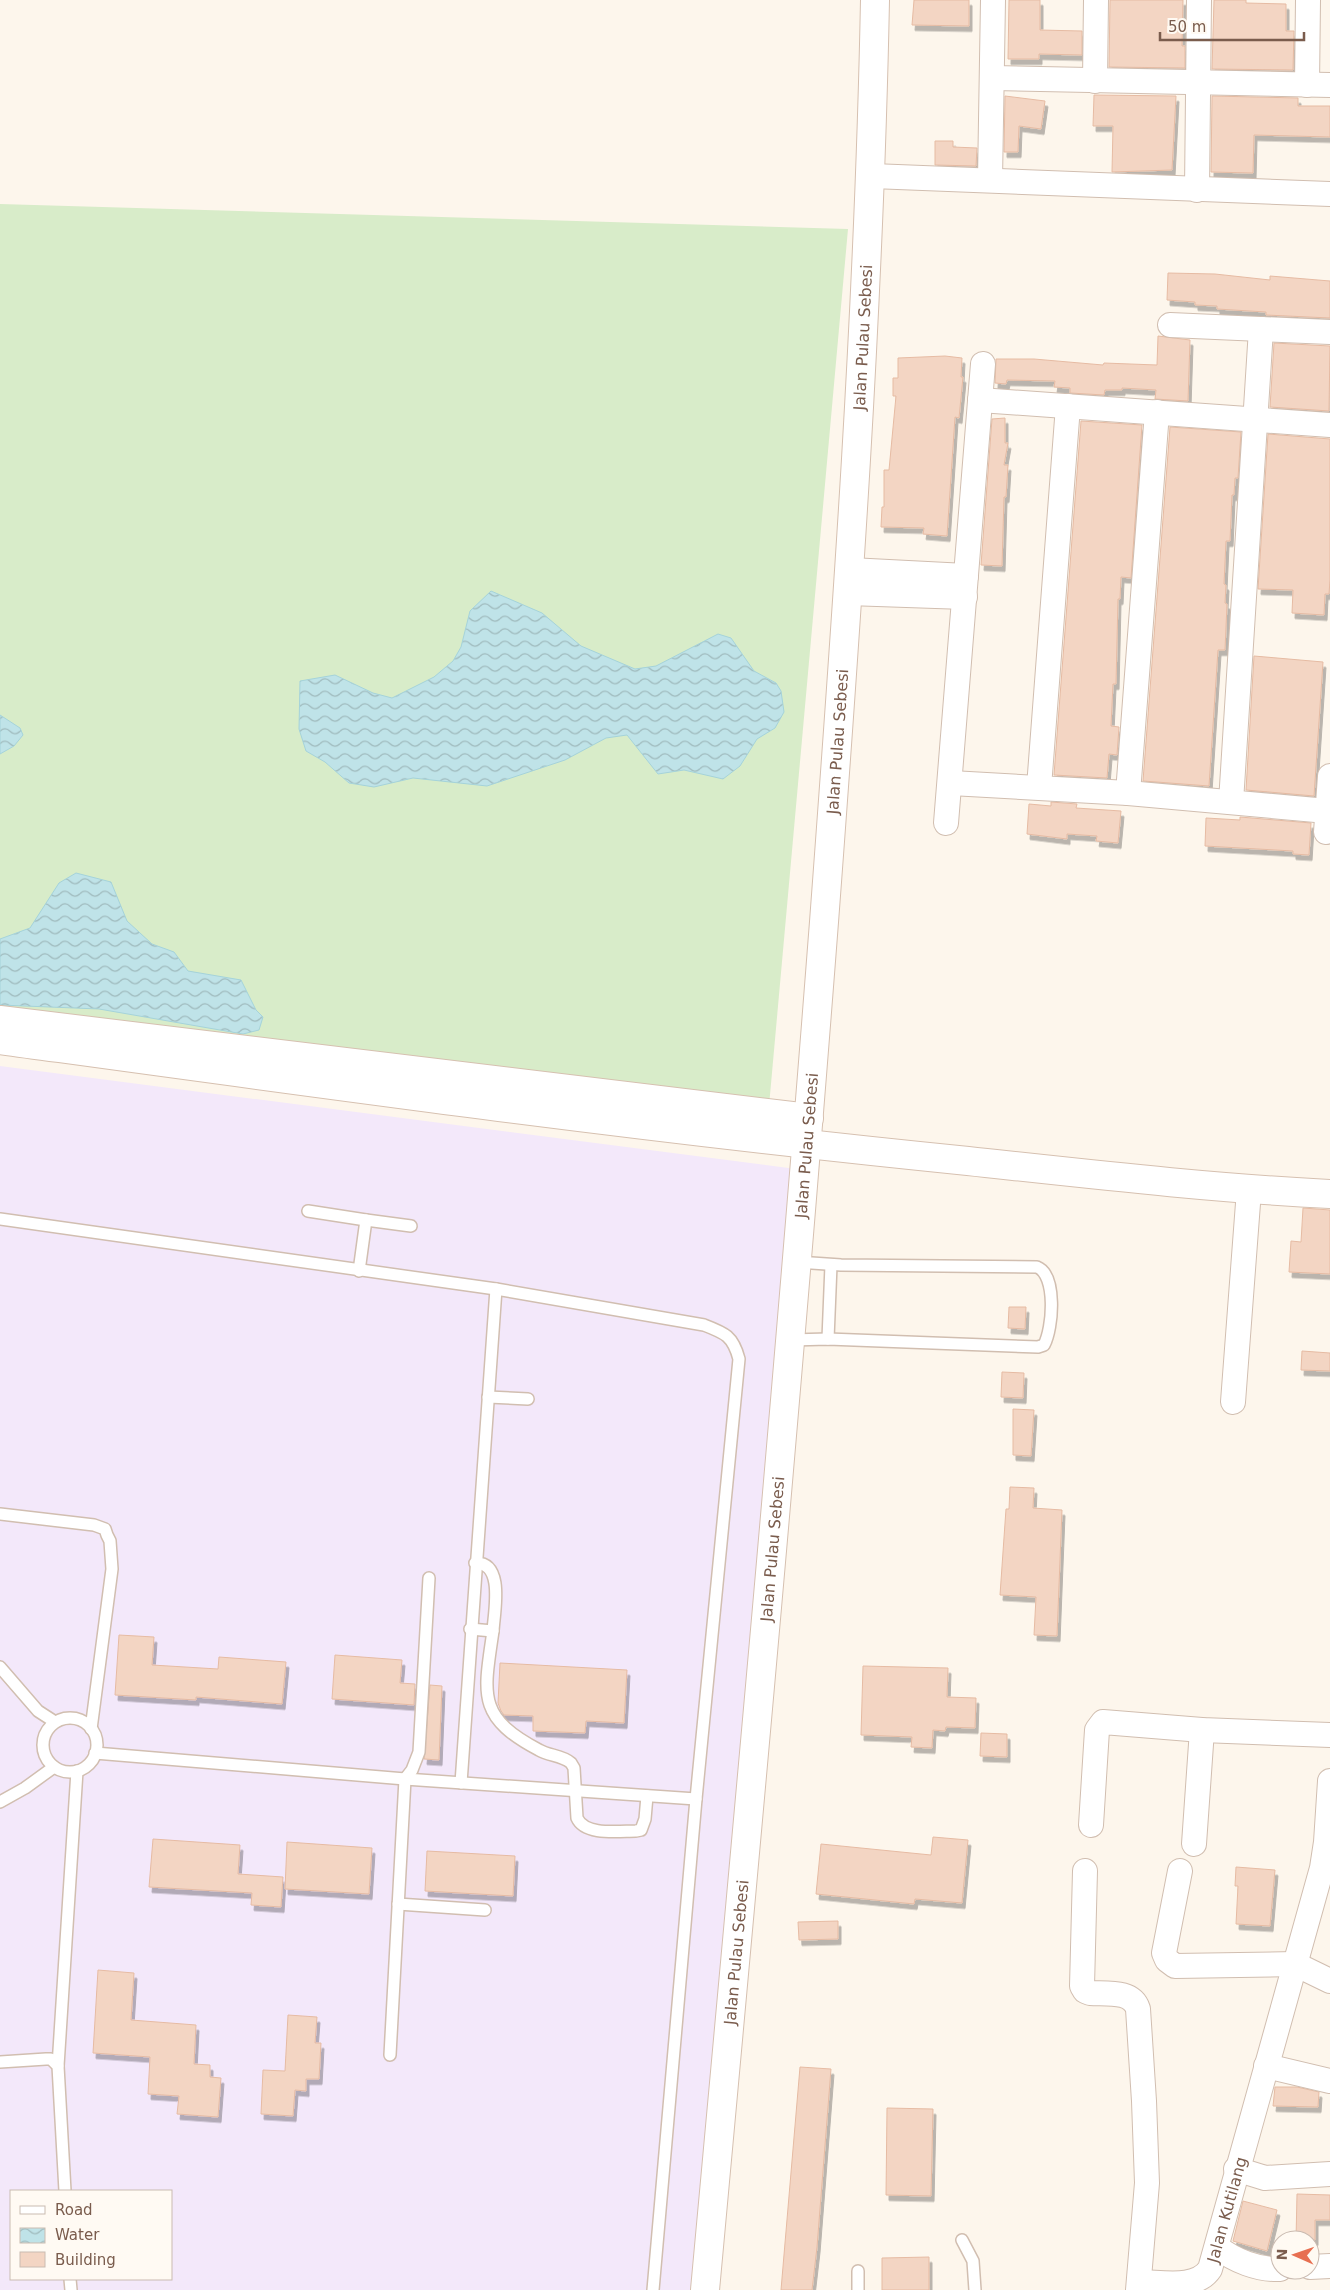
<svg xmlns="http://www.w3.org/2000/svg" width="1330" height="2290" font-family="'DejaVu Sans',sans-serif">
<defs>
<pattern id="water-waves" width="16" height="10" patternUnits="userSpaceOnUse" patternTransform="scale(1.25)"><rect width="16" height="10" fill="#bfe3e8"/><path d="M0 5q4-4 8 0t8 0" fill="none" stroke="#a0bbbe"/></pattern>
<filter id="shadow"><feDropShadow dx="3" dy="5.5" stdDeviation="0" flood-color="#0004"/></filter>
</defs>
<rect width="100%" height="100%" fill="#fdf6ec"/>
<!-- education -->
<path fill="#f3e8fa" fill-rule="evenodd" d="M0,1066L796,1169L699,2290H0ZM11,2191H171V2279H11Z"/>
<!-- grass -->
<path fill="#d8ecc9" d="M0,204L848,229L769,1106L0,1016Z"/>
<!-- water -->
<g fill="url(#water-waves)" stroke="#a5d3da">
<path d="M491,591L542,613L581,646L635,669L656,666L718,634L731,638L754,671L776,683L781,691L784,712L775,728L757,739L740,766L723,779L684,770L658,774L627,735L606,738L565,760L487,786L413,778L374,787L349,783L325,762L306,751L299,729L300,681L335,675L373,693L392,698L434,677L453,661L461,647L470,611Z"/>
<path d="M0,715L20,728L23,735L14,746L0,754Z"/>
<path d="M76,873L111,882L127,921L152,944L174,952L188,971L241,980L256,1010L263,1017L259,1030L243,1034L99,1009L0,1005V939L30,928L59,883Z"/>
</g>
<!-- building -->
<g fill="#f3d5c3" stroke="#e6bba3" filter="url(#shadow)">
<path d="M914,0H969V26L912,25Z"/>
<path d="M1009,0H1040V30L1082,31V55L1039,54V59H1008Z"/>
<path d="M1110,0H1183L1182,46H1185V68L1109,67Z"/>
<path d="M1214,0H1246V3L1286,4V31H1294L1293,70L1212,69Z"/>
<path d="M1094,95L1176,96L1172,170L1112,172L1113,126H1093Z"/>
<path d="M1005,96L1045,101L1041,129L1019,126L1018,152H1004Z"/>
<path d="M1212,96L1298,98V106H1330V137L1254,135L1253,173L1211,172Z"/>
<path d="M935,141H953V147L977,148L976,166L935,165Z"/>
<path d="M1168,273L1215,274L1270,280V276L1330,281V318L1266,315V312L1217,309V306L1195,305V302L1167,300Z"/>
<path d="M1158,336L1190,340L1188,401L1155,399L1156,390L1122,388V390H1105L1104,395L1070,393V388L1054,387L1055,381L1007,380L1006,384L995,383L996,359H1034L1103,365L1104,363L1157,365Z"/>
<path d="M1274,343L1330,346L1329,411L1270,407Z"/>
<path d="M945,356L962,358L961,377H963L959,418L955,417L947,536L923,534L924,528L881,527L882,507H884V470H889L896,396H893V378H898V358Z"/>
<path d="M1005,418V443H1008L1004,465H1008L1006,497H1004L1002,566L981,565L992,419Z"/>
<path d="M1081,421L1142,425L1131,578L1121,577L1120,599H1118L1116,684H1113L1111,726L1119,727L1117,755L1109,754L1107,778L1054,775Z"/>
<path d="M1170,427L1241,432L1238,478H1235L1234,495H1232L1230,541H1226L1224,584L1226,585L1225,603L1227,604L1225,650H1218L1209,786L1143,781Z"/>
<path d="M1268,434L1330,439V580L1329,594H1325L1324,615L1292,613L1293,590L1258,589Z"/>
<path d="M1254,656L1323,662L1314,796L1246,790Z"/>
<path d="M1051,802L1077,804L1076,808L1121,811L1118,843L1096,841L1097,836L1067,834V839L1027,834L1029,804L1051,806Z"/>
<path d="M1240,817L1311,823L1309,855L1293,854V851L1205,846L1206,818L1240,820Z"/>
<path d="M1303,1208L1330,1210V1274L1289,1272L1291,1241L1301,1242Z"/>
<path d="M1009,1307H1026L1025,1329L1008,1328Z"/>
<path d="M1302,1351L1330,1353V1371L1301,1370Z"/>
<path d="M1002,1372L1024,1373L1023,1398L1001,1397Z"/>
<path d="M1013,1409L1034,1410L1031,1456L1013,1455Z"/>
<path d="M1010,1487L1034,1488L1033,1508L1062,1510L1057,1636L1034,1635L1036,1597L1000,1595L1006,1509H1009Z"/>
<path d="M119,1635L154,1637L152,1665L218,1669L219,1657L286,1662L282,1704L196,1697V1700L115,1695Z"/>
<path d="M335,1655L402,1660L400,1683L415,1684L414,1705L332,1699Z"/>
<path d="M500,1663L627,1670L624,1723L586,1721L585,1733L533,1731V1716L504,1715L501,1711L498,1703Z"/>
<path d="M863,1666L948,1668L947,1697L976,1698L975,1728L946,1727L945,1731L933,1730L932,1748L911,1747L912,1737L861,1735Z"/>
<path d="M430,1685L442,1686L439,1760L424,1759Z"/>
<path d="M981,1733L1007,1734V1757L980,1756Z"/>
<path d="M933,1837L968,1840L962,1903L915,1899L914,1904L816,1894L821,1844L931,1855Z"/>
<path d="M153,1839L240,1845L238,1874L283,1877L281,1907L251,1905L252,1893L149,1887Z"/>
<path d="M287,1842L372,1848L369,1894L285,1889Z"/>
<path d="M427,1851L515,1856L513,1896L425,1891Z"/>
<path d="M1236,1867L1275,1870L1270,1926L1236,1924L1238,1886H1235Z"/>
<path d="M838,1921V1939L799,1940L798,1922Z"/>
<path d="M98,1970L134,1973L131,2020L196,2025L194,2064L210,2065V2077L221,2078L218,2117L177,2114L179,2096L148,2094L150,2057L93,2053Z"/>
<path d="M288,2015L317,2017L315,2043H321L319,2079H306V2091L295,2090L293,2116L261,2114L263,2070L285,2071Z"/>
<path d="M800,2067L831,2069L817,2247L812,2290H781Z"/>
<path d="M1275,2087H1297L1319,2092L1318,2107L1273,2106Z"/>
<path d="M887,2108L933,2109L931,2196L886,2195Z"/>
<path d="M1297,2194L1330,2195V2220H1315V2240H1296Z"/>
<path d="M1243,2201L1277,2210L1267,2251L1233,2241Z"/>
<path d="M929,2257V2290H882V2258Z"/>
</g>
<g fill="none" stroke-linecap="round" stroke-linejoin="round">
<defs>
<g id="lane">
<path d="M308,1211L366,1220L359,1271"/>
<path d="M0,1219L496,1289L704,1325C725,1333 733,1336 739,1359L696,1799L653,2290"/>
<path d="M366,1220L411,1226"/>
<path d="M828,1339L831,1265"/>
<path d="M791,1340L828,1339L1038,1347L1044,1345C1053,1328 1057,1275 1037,1267L841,1265L797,1262"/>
<path d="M488,1397L528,1399"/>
<path d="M0,1514L94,1525L105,1529L107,1535L110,1541L112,1569L91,1729"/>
<path d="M470,1629L493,1631C494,1612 505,1562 475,1563"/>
<path d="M493,1631C484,1694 476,1717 539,1750C549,1756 562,1755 571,1763L574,1768L577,1818C585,1836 619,1831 636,1831L641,1830L645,1819L647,1796"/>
<path d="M0,1667L38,1711L55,1722"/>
<circle cx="70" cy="1745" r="27"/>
<path d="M95,1753L405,1779L696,1799"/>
<path d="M461,1783L496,1289"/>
<path d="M0,1802L25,1788L54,1767"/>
<path d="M398,1904L485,1910"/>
<path d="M390,2055L405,1779L412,1770L419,1752L429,1578"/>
<path d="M0,2062L46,2059H51L58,2066L65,2191"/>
<path d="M58,2066L77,1771"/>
<path d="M962,2240L973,2261L975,2290"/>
<path d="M70,2279L71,2290"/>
<path d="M858,2290V2271"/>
</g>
<g id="street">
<path d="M993,78L1330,85"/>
<path d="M1095,81L1096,0"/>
<path d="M1307,85L1308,0"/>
<path d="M872,176L1330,194"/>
<path d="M990,180L993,0"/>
<path d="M1197,190L1199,0"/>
<path d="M1170,325L1330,332"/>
<path d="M980,400L1330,425"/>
<path d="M850,570L966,576"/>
<path d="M848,593L965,597"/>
<path d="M951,783L1128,793L1327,811"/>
<path d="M1039,787L1068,406"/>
<path d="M1128,793L1157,412"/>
<path d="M1231,802L1261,329"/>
<path d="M946,823L983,364"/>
<path d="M1326,832L1330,776"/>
<path d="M1233,1402L1249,1190"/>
<path d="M1091,1825L1097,1730L1103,1722L1202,1730L1330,1735"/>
<path d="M1194,1844L1202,1730"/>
<path d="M1085,1871L1082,1986L1085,1991L1090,1993C1107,1994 1132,1990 1138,2009L1144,2101L1147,2183L1138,2290"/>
<path d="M1180,1871L1164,1953L1167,1960L1175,1966L1295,1964L1330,1981"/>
<path d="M1266,2066L1330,2081"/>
<path d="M1236,2169L1265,2178L1330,2174"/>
<path d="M1217,2247C1235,2261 1258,2270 1280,2269"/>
<path d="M1310,2267L1330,2266"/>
<path id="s1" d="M1140,2282C1162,2282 1196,2290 1210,2269L1322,1868L1326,1842L1330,1781"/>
</g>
<g id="secondary">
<path d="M0,1020L809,1118"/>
<path d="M0,1040C322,1084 645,1129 968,1161C1089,1174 1209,1188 1330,1194"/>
<path id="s2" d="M705,2290C747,1834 789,1378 824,922C847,615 869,308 875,0"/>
</g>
</defs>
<!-- lane casing -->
<use href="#lane" stroke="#d1beb0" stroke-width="14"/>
<!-- street casing -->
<use href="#street" stroke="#d1beb0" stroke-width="26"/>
<!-- secondary casing -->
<use href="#secondary" stroke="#d6c0b0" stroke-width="30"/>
<!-- lane -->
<use href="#lane" stroke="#fff" stroke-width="11"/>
<!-- street -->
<use href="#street" stroke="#fff" stroke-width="24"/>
<!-- secondary -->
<use href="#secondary" stroke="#fff" stroke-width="28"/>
</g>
<g text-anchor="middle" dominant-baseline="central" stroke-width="4.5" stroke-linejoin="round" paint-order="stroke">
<!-- street labels -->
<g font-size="16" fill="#7a5c4d" stroke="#fffaf3">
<text stroke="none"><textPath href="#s2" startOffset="1959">Jalan Pulau Sebesi</textPath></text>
<text stroke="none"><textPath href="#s2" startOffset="1554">Jalan Pulau Sebesi</textPath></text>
<text stroke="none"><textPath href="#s2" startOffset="1149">Jalan Pulau Sebesi</textPath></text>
<text stroke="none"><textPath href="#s2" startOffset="744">Jalan Pulau Sebesi</textPath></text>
<text stroke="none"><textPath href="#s2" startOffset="339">Jalan Pulau Sebesi</textPath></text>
<text stroke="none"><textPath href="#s1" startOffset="136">Jalan Kutilang</textPath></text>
</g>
</g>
<!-- legend -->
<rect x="10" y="2190" width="162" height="90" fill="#fffaf3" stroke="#cabbb1"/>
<rect x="20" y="2206" width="25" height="8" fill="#ffffff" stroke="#cabbb1"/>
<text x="55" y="2215" font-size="15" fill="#7a5c4d">Road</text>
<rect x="20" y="2228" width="25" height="15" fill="url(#water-waves)" stroke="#cabbb1"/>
<text x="55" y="2240" font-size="15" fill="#7a5c4d">Water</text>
<rect x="20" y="2252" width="25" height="15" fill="#f3d5c3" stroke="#cabbb1"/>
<text x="55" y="2265" font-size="15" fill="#7a5c4d">Building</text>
<!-- north arrow -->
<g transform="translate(1295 2255) rotate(272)"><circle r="24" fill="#fffaf3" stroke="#cabbb1"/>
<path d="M0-4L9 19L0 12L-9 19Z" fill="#e76f51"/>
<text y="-8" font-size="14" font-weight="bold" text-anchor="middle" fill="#7a5c4d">N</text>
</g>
<!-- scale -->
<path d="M1160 32v8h144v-8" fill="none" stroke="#7a5c4d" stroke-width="2.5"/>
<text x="1168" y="32" font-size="15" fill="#7a5c4d" stroke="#fffaf3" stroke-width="4" paint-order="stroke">50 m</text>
</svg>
